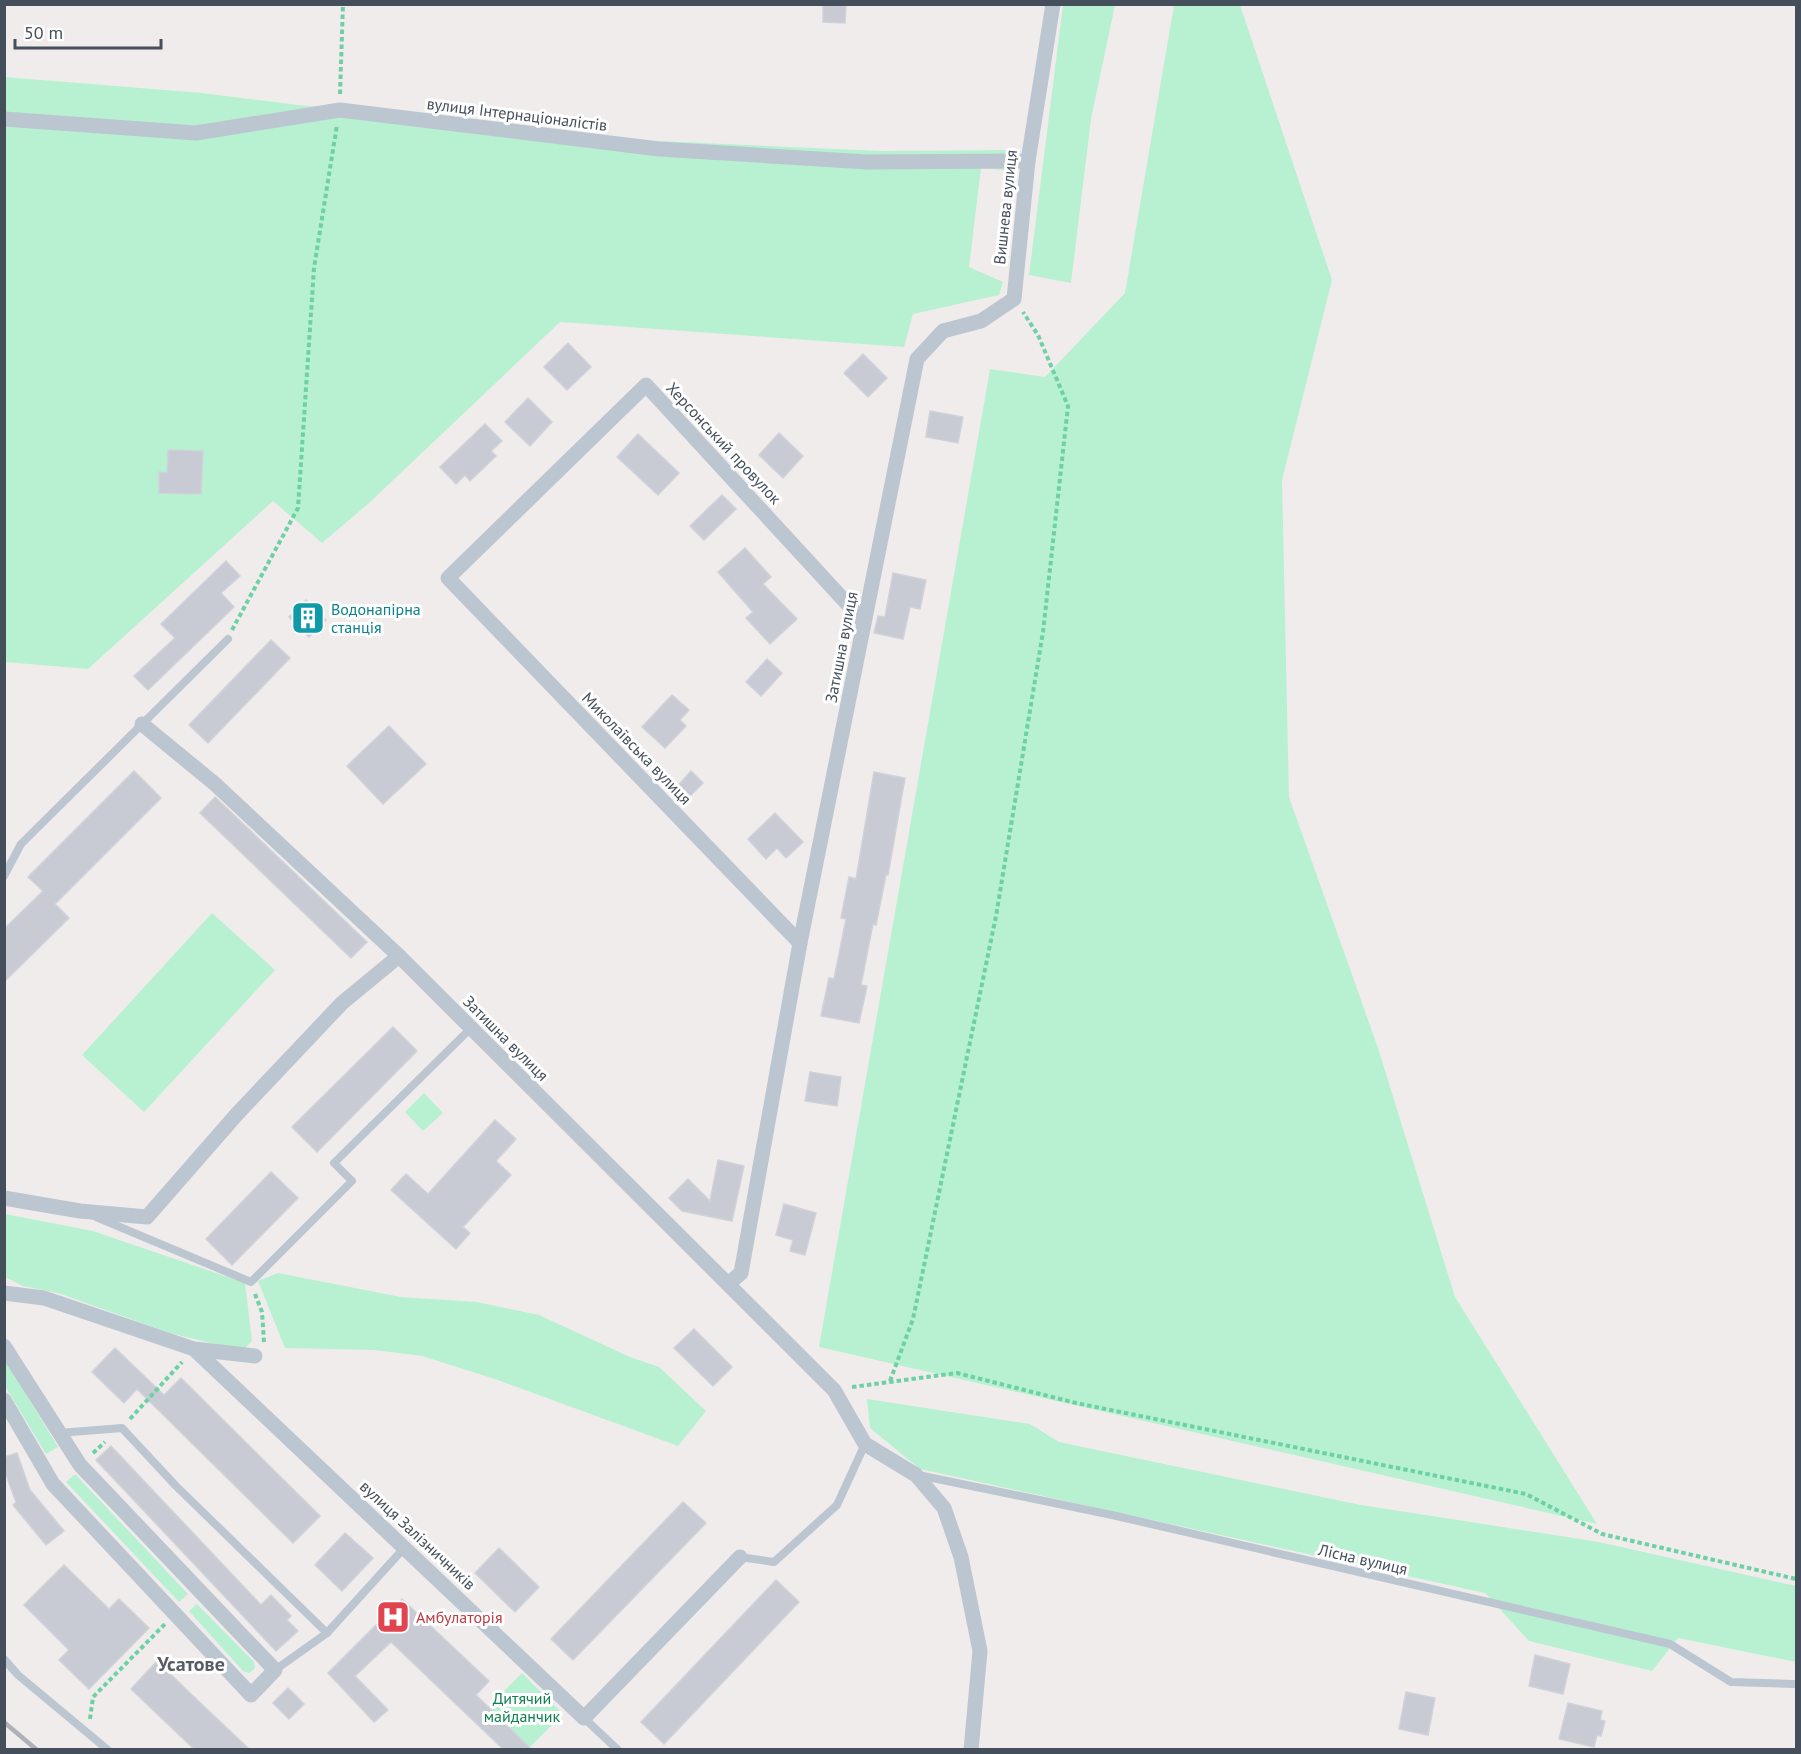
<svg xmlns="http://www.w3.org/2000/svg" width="1801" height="1754" font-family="'PT Sans',sans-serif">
<rect width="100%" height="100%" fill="#f0ecec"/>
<!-- green -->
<g fill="#b7f1d1">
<path d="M1063,5H1115L1091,119L1071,283L1029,275Z"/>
<path d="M1174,5H1240L1332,280L1282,480L1289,797L1378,1048L1455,1297L1597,1524L819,1347L990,369L1045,377L1125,293Z"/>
<path d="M4,77L202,93L340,110L637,140L880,151L1018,150L1015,171L981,168L969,267L1003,282L999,295L913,314L904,347L560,322L369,503L322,543L273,501L88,669L5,662Z"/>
<path d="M212,913L275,970L144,1112L82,1055Z"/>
<path d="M424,1093L443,1113L423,1131L405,1112Z"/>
<path d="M5,1214L93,1231L245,1283L252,1341L242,1351L170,1333L58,1293L23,1286L5,1277Z"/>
<path d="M278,1273L401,1297L477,1302L539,1315L630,1357L659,1367L706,1411L678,1446L495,1379L422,1356L374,1350L285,1348L258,1281Z"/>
<path d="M5,1360L58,1447L46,1454L5,1386Z"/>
<path d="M867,1399L1030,1424L1059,1442L1361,1505L1599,1542L1796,1586V1662L1678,1638L1652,1671L1529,1641L1485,1593L920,1469L870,1428Z"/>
<path d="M75,1474L188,1594L179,1602L66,1482Z"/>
<path d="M197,1604L254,1662L255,1668L249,1673L243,1671L189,1611Z"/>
<path d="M522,1673L563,1714L529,1748L488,1707Z"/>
</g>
<!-- building -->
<g fill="#c8cbd3" stroke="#d0d2d9" stroke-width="1.5">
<path d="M823,4H846L845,23L823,22Z"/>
<path d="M568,343L591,367L567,390L544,367Z"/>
<path d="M863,354L887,378L868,397L844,373Z"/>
<path d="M528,398L552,422L530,446L505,422Z"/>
<path d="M930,411L963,417L958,443L926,437Z"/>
<path d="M485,424L502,441L491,451L496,456L470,481L465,475L456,484L440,467Z"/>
<path d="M779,433L803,456L783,478L759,455Z"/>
<path d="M638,434L679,473L658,495L617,457Z"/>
<path d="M168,450L203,451L201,494L159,493V472L167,473Z"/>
<path d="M722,495L736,509L704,540L690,526Z"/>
<path d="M745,548L771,577L763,584L797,619L770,644L746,618L753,612L718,572Z"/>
<path d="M226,561L240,576L221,593L234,607L148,690L134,676L175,638L161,624Z"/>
<path d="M893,573L926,580L920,609L910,607L903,639L874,633L878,616L885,617Z"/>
<path d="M306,600L326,620L309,637L289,617Z"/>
<path d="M271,640L290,658L208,743L189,725Z"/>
<path d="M767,659L782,673L761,696L746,682Z"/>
<path d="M672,695L689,710L680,720L686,726L665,748L642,727Z"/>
<path d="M389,726L426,764L383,804L347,766Z"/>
<path d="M134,771L161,798L55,904L69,918L4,982V929L43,891L28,877Z"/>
<path d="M691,771L703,783L685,801L674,790Z"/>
<path d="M874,772L905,778L888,875H886L876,925L873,924L861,985L867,986L859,1023L821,1016L829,978L834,979L846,919L841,918L849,877L856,879Z"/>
<path d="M215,797L367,942L351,958L200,813Z"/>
<path d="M775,813L803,842L786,858L777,848L766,859L748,839Z"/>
<path d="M393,1027L417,1051L317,1152L292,1127Z"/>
<path d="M810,1072L841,1077L837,1106L805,1101Z"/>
<path d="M495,1120L516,1139L496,1161L511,1175L463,1227L470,1233L456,1249L391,1190L406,1174L428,1194Z"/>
<path d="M718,1160L744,1166L732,1221L682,1211L669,1198L688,1179L710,1201Z"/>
<path d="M271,1172L298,1198L232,1265L206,1239Z"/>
<path d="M784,1204L816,1213L805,1255L790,1251L793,1240L776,1235Z"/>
<path d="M694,1329L732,1367L713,1386L674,1348Z"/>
<path d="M115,1348L164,1395L181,1378L320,1516L293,1543L137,1389L124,1403L92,1372Z"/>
<path d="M111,1446L261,1605L271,1595L291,1616L287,1620L298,1631L276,1651L96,1460Z"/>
<path d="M17,1453L30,1490L64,1531L46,1545L13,1505L16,1502L4,1469V1457Z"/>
<path d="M683,1502L706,1523L573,1660L551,1639Z"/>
<path d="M345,1533L373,1558L342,1591L315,1565Z"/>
<path d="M499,1548L539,1587L515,1612L475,1573Z"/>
<path d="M64,1565L109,1609L119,1599L149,1628L89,1689L59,1660L69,1650L24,1605Z"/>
<path d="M776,1580L799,1602L664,1744L641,1722Z"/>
<path d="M402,1599L489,1681L476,1695L531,1749H503L391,1642L355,1676L388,1710L374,1722L328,1673Z"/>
<path d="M1535,1655L1570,1664L1563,1694L1529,1686Z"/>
<path d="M157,1661L192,1695L249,1749H194L131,1689Z"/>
<path d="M288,1688L304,1704L289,1719L273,1703Z"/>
<path d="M1406,1692L1435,1698L1428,1735L1399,1729Z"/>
<path d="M1568,1703L1602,1711L1600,1720L1605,1721L1601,1736L1597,1735L1594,1747L1559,1739Z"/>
</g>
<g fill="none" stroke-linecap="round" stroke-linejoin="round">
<!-- path -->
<g stroke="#6dd1a5" stroke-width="4" stroke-dasharray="4.5 3" stroke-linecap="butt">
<path d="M340,94L343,4"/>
<path d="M232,630L298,508L314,268L337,125"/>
<path d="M255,1294L262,1312L264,1342"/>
<path d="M890,1381L913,1319L996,916L1043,632L1068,406L1038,335L1023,312"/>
<path d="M852,1387L957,1373L1076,1403L1526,1494L1602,1534L1796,1579"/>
<path d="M130,1419L182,1362"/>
<path d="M93,1453L105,1442"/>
<path d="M90,1719L93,1697L165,1624"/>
</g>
<!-- lane -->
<g stroke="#bcc6d0" stroke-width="8">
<path d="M4,876L21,844L228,639"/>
<path d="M96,1217L251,1282L352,1181L334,1163L470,1029"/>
<path d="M59,1433L122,1428L176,1486L327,1633"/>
<path d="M918,1475L1112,1515L1670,1644L1731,1682L1796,1684"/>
<path d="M740,1557L774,1562L837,1505L865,1444"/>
<path d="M4,1659L18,1675L108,1750"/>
<path d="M275,1670L327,1633L405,1547"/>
<path d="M584,1718L618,1750"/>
</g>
<!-- street -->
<g stroke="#bcc6d0" stroke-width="15">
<path d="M4,119L196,133L340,110L659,149L867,162L1028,161"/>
<path d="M142,724L215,784L399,956L834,1390L865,1444L916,1475L944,1508L961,1557L980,1651L971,1750"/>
<path d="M800,943L448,578L646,385L864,622"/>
<path d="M4,1198L80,1211L147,1217L237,1114L342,1003L399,956"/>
<path d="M728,1284L741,1273L800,943L917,359L943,331L981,321L1014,299L1028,161L1053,4"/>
<path d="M4,1293L44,1298L194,1349L255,1356"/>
<path d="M4,1346L80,1465L275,1670L251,1695L53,1484L4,1400"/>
<path d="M194,1349L584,1718L740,1557"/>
</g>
<!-- rail -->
<path stroke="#aeb1b8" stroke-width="4.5" d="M5,1723L37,1750"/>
</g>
<!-- icons -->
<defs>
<symbol id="building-square" viewBox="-11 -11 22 22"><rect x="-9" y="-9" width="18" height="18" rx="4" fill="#0f9aa8" stroke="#fff"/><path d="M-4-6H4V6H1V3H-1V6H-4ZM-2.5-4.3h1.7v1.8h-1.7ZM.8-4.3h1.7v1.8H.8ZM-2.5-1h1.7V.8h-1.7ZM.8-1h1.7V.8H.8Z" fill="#fff"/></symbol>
<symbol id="hospital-square" viewBox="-11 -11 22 22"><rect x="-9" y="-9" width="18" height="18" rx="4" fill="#e0444e" stroke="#fff"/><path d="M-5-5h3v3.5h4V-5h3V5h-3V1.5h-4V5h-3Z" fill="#fff"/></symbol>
</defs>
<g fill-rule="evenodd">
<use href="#building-square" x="289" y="599" width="38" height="38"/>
<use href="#hospital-square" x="374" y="1598" width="38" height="38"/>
</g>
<g text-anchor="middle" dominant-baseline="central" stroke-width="6" stroke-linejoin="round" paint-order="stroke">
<!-- street labels -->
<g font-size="16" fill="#444f5b" stroke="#fff">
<text transform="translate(517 114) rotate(7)">вулиця Інтернаціоналістів</text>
<text transform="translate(1005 207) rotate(-84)">Вишнева вулиця</text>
<text transform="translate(724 443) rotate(47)">Херсонський провулок</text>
<text transform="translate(841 647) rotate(-79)">Затишна вулиця</text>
<text transform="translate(637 748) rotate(46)">Миколаївська вулиця</text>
<text transform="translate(506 1038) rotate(45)">Затишна вулиця</text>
<text transform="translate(418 1535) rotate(43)">вулиця Залізничників</text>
<text transform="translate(1363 1559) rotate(13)">Лісна вулиця</text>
</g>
<!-- culture labels -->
<g font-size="16" fill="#0d838f" stroke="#fff" text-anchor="start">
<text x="331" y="609">Водонапірна<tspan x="331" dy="18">станція</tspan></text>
</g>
<!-- health labels -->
<g font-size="16" fill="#be3a42" stroke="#fff" text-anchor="start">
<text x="416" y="1617">Амбулаторія</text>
</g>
<!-- park labels -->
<g font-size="16" fill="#11804f" stroke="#fff">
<text x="522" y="1698">Дитячий<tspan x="522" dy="18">майданчик</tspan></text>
</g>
<!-- quarter labels -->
<g font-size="20" font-weight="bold" fill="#595c62" stroke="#fff">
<text x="191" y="1664">Усатове</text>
</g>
</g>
<!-- border -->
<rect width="1801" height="1754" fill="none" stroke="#444f5b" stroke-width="12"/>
<!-- scale -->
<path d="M15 39v9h146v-9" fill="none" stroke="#444f5b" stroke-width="3"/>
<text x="24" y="39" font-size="18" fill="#444f5b" stroke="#ffffff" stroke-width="4.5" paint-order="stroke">50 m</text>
</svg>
